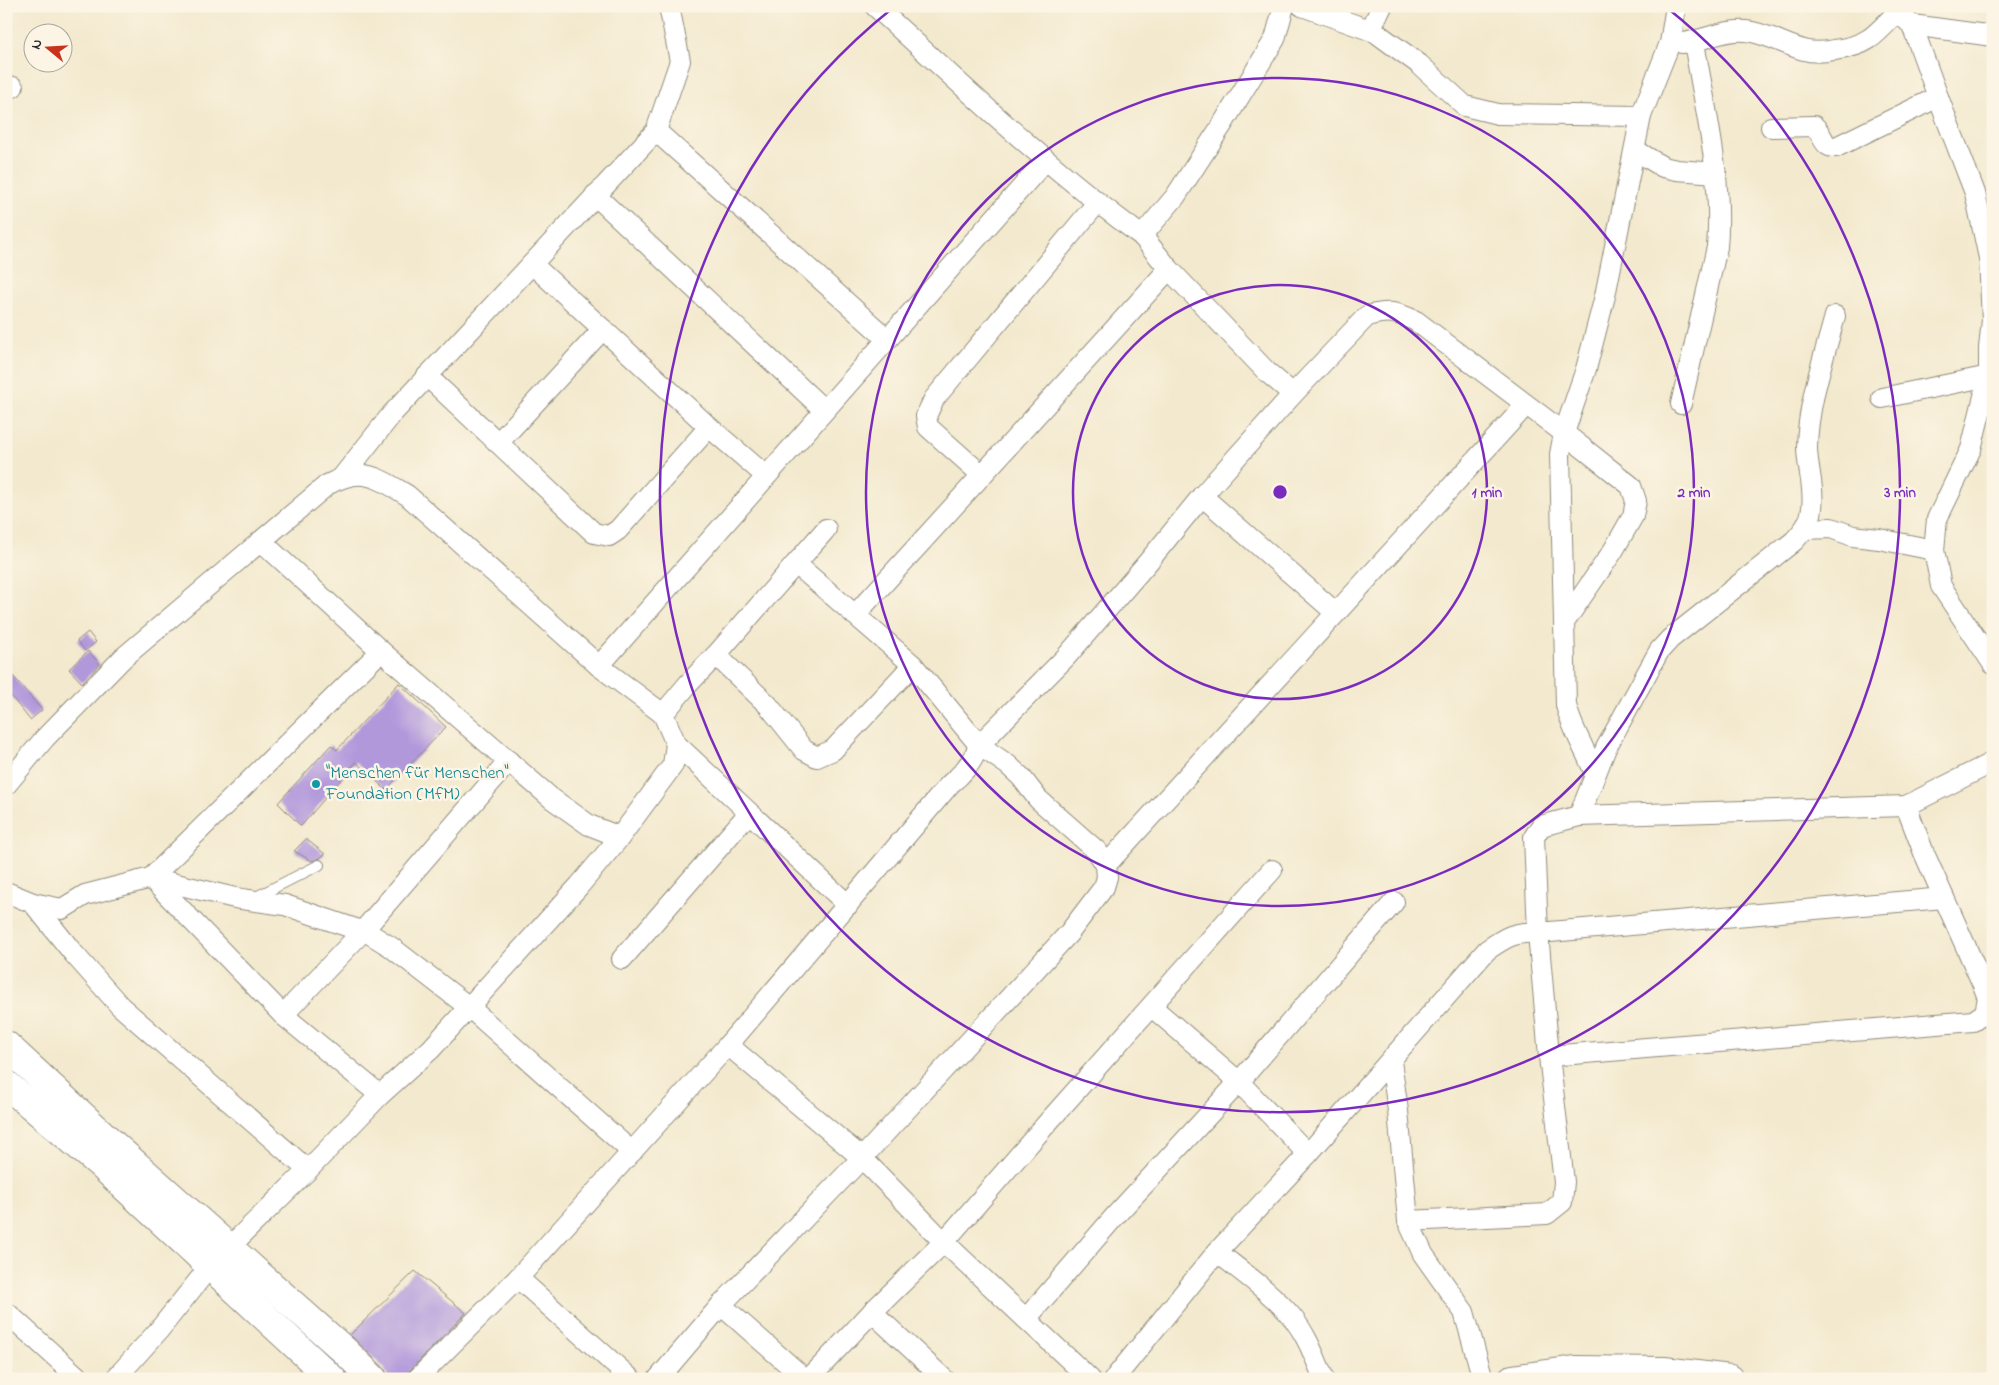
<svg xmlns="http://www.w3.org/2000/svg" width="1999" height="1385" font-family="'Indie Flower',sans-serif">
<rect width="100%" height="100%" fill="#fcf5e5"/>
<filter id="ink" filterUnits="userSpaceOnUse"><feTurbulence type="fractalNoise" baseFrequency=".02" numOctaves="2"/><feDisplacementMap in="SourceGraphic" scale="10" xChannelSelector="R" yChannelSelector="G"/><feConvolveMatrix kernelMatrix="1 2 1 2 8 2 1 2 1" color-interpolation-filters="sRGB"/></filter>
<filter id="wash" filterUnits="userSpaceOnUse"><feTurbulence type="fractalNoise" baseFrequency=".0096" numOctaves="4" result="noise"/><feDisplacementMap in="SourceGraphic" scale="20" xChannelSelector="R" yChannelSelector="G"/><feGaussianBlur stdDeviation="1.12" result="paint"/><feColorMatrix in="noise" values="0 0 0 0 0 0 0 0 0 0 0 0 0 0 0 0 0 1.4 0 .05"/><feComposite in="paint" operator="in"/></filter>
<g filter="url(#wash)">
<rect width="100%" height="100%" fill="#f3e9ce"/>
<g id="blocks">
<!-- building -->
<g fill="#b198db">
<path d="M88,632L96,642L85,651L77,641Z"/>
<path d="M88,651L100,664L82,683L69,669Z"/>
<path d="M6,668L42,710L30,720L6,690Z"/>
<path d="M399,683L446,727L386,790L356,762L301,826L278,803L331,745L337,750Z"/>
<path d="M306,839L325,854L320,858L312,861L294,851Z"/>
<path d="M415,1271L466,1313L409,1371L405,1379H389L384,1368L350,1335Z"/>
</g>
</g>
</g>
<g filter="url(#ink)">
<use href="#blocks" fill-opacity="0" stroke="#8f8a7c" stroke-width="1"/>
<g fill="none" stroke-linecap="round" stroke-linejoin="round">
<defs>
<path id="service" d="M254,898L319,865"/>
<g id="minor">
<path d="M875,6C962,85 1047,167 1142,236"/>
<path d="M1284,6L1275,39L1222,125L1175,197L1142,236L1169,269L1267,372L1293,394"/>
<path d="M1302,6L1375,32L1419,64L1465,106L1498,114L1641,116"/>
<path d="M1894,6L1897,12L1912,25L1938,97L1975,193L1989,258L1992,320L1989,348V376L1971,449L1937,519L1934,550L1941,586L1993,664"/>
<path d="M1912,25L1993,36"/>
<path d="M1371,29L1382,6"/>
<path d="M1682,43C1703,41 1724,29 1746,31C1767,33 1784,45 1804,50C1814,53 1824,52 1834,50C1867,46 1875,36 1897,12"/>
<path d="M6,90L13,87"/>
<path d="M1771,127L1814,126C1824,134 1822,148 1836,147L1938,97"/>
<path d="M656,131L887,339"/>
<path d="M1635,150L1663,167L1677,170L1716,173"/>
<path d="M595,195L824,410"/>
<path d="M532,264L709,427L766,476"/>
<path d="M427,376L594,533L609,536L618,530L709,427"/>
<path d="M1882,398L1989,376"/>
<path d="M1681,404L1717,247C1723,178 1705,109 1694,42"/>
<path d="M498,443L603,329"/>
<path d="M982,475L928,427L926,416L934,399L1097,203"/>
<path d="M343,476L392,414L656,131L680,61L669,6"/>
<path d="M1202,496L1336,613"/>
<path d="M1805,529L1831,528L1853,536L1879,539L1934,550"/>
<path d="M261,541L381,651L551,798L589,825L620,837"/>
<path d="M855,615L1169,269"/>
<path d="M716,655L768,705L804,750L817,757L833,750L913,665"/>
<path d="M599,666L1045,161"/>
<path d="M676,744L848,905"/>
<path d="M1595,774C1586,750 1572,730 1566,705L1560,454L1564,433L1586,369L1605,296L1641,116L1670,43L1676,6"/>
<path d="M6,785L45,738L123,658L327,485C362,466 375,476 407,495L599,666L663,714"/>
<path d="M1579,816L1606,748L1659,651L1670,639L1794,541C1803,531 1811,522 1812,508C1815,488 1807,467 1807,447C1808,402 1824,358 1835,316"/>
<path d="M1106,865L1526,405"/>
<path d="M6,892L33,903L62,909L85,895L151,878L235,898L285,905L370,934L391,947L470,1008L632,1152"/>
<path d="M33,903L74,954L120,1006L308,1170"/>
<path d="M622,959L749,813"/>
<path d="M1152,1007L1239,1082L1394,902"/>
<path d="M283,1015L362,932L509,761"/>
<path d="M728,1045L862,1158L944,1242L1026,1319L1115,1216L1239,1082L1308,1154"/>
<path d="M1549,1056L1973,1021L1985,1013L1988,998L1983,985L1924,853L1906,806"/>
<path d="M1391,1061L1398,1111L1408,1221L1423,1254L1464,1312L1483,1379"/>
<path d="M380,1095L283,1015L151,878L381,651"/>
<path d="M1408,1221L1547,1214L1562,1202L1564,1182L1549,1056L1538,933L1534,837L1541,826L1579,816L1906,806L1993,762"/>
<path d="M1217,1252C1242,1272 1271,1292 1292,1317C1307,1335 1315,1358 1324,1379"/>
<path d="M518,1278L631,1379"/>
<path d="M721,1305L805,1379"/>
<path d="M6,1312L80,1379"/>
<path d="M1026,1319L1090,1379"/>
<path d="M115,1379L159,1330L211,1265L308,1170L380,1095L431,1049L579,886L620,837L673,765L676,744L663,714L689,683L716,655L826,529"/>
<path d="M417,1379L518,1278L728,1045L950,784C964,773 973,762 979,745L1066,657L1148,562L1202,496L1293,394L1367,316C1389,310 1396,312 1416,321L1564,433L1631,486L1636,501L1633,516L1613,551L1565,621"/>
<path d="M658,1379L721,1305L862,1158L1069,933L1104,887L1107,877L1106,865L1097,851L1038,799L1021,777L1008,765L979,745L913,665L796,564"/>
<path d="M809,1379L872,1312"/>
<path d="M944,1379L872,1312L944,1242L1049,1121L1272,870"/>
<path d="M1114,1379L1217,1252L1308,1154L1487,950C1506,937 1515,931 1538,933L1944,898"/>
</g>
<g id="secondary">
<path d="M6,1045L115,1146L345,1351L373,1379"/>
<path d="M6,1084L99,1163L332,1379"/>
<path d="M1512,1379L1575,1370L1664,1371L1730,1379"/>
</g>
</defs>
<!-- service casing -->
<use href="#service" stroke="#8f8a7c" stroke-width="12"/>
<!-- minor casing -->
<use href="#minor" stroke="#8f8a7c" stroke-width="22"/>
<!-- secondary casing -->
<use href="#secondary" stroke="#8f8a7c" stroke-width="30"/>
<!-- service -->
<use href="#service" stroke="#fff" stroke-width="10"/>
<!-- minor -->
<use href="#minor" stroke="#fff" stroke-width="20"/>
<!-- secondary -->
<use href="#secondary" stroke="#fff" stroke-width="28"/>
</g>
</g>
<!-- distance rings -->
<g fill="none" stroke="#7b2cbf" stroke-width="2.5">
<circle cx="1280" cy="492" r="207"/>
<circle cx="1280" cy="492" r="414"/>
<path d="M1666 7A620 620 0 1 1 894 7"/>
</g>
<!-- markers -->
<circle fill="#0f9aa8" stroke="#fcf5e5" stroke-width="2" cx="316" cy="784" r="5"/>
<g text-anchor="middle" dominant-baseline="central" stroke-width="5" stroke-linejoin="round" paint-order="stroke">
<!-- culture labels -->
<g font-size="18" fill="#0d838f" stroke="#fcf5e5" text-anchor="start">
<text x="326" y="774">"Menschen für Menschen"<tspan x="326" dy="21">Foundation (MfM)</tspan></text>
</g>
</g>
<circle cx="1280" cy="492" r="8" fill="#7b2cbf" stroke="#fcf5e5" stroke-width="2.5"/>
<g font-size="15" text-anchor="middle" font-weight="bold" fill="#7b2cbf" stroke="#fcf5e5" stroke-width="5" stroke-linejoin="round" paint-order="stroke">
<text x="1487" y="497">1 min</text>
<text x="1694" y="497">2 min</text>
<text x="1900" y="497">3 min</text>
</g>
<!-- margin -->
<rect width="1999" height="1385" fill="none" stroke="#fcf5e5" stroke-width="25"/>
<!-- north arrow -->
<g transform="translate(48 48) rotate(288)"><circle r="24" fill="#fcf5e5" stroke="#a8a49b"/>
<path d="M0-4L9 19L0 12L-9 19Z" fill="#c8321e"/>
<text y="-8" font-size="14" font-weight="bold" text-anchor="middle" fill="#2b2b2b">N</text>
</g>
</svg>
